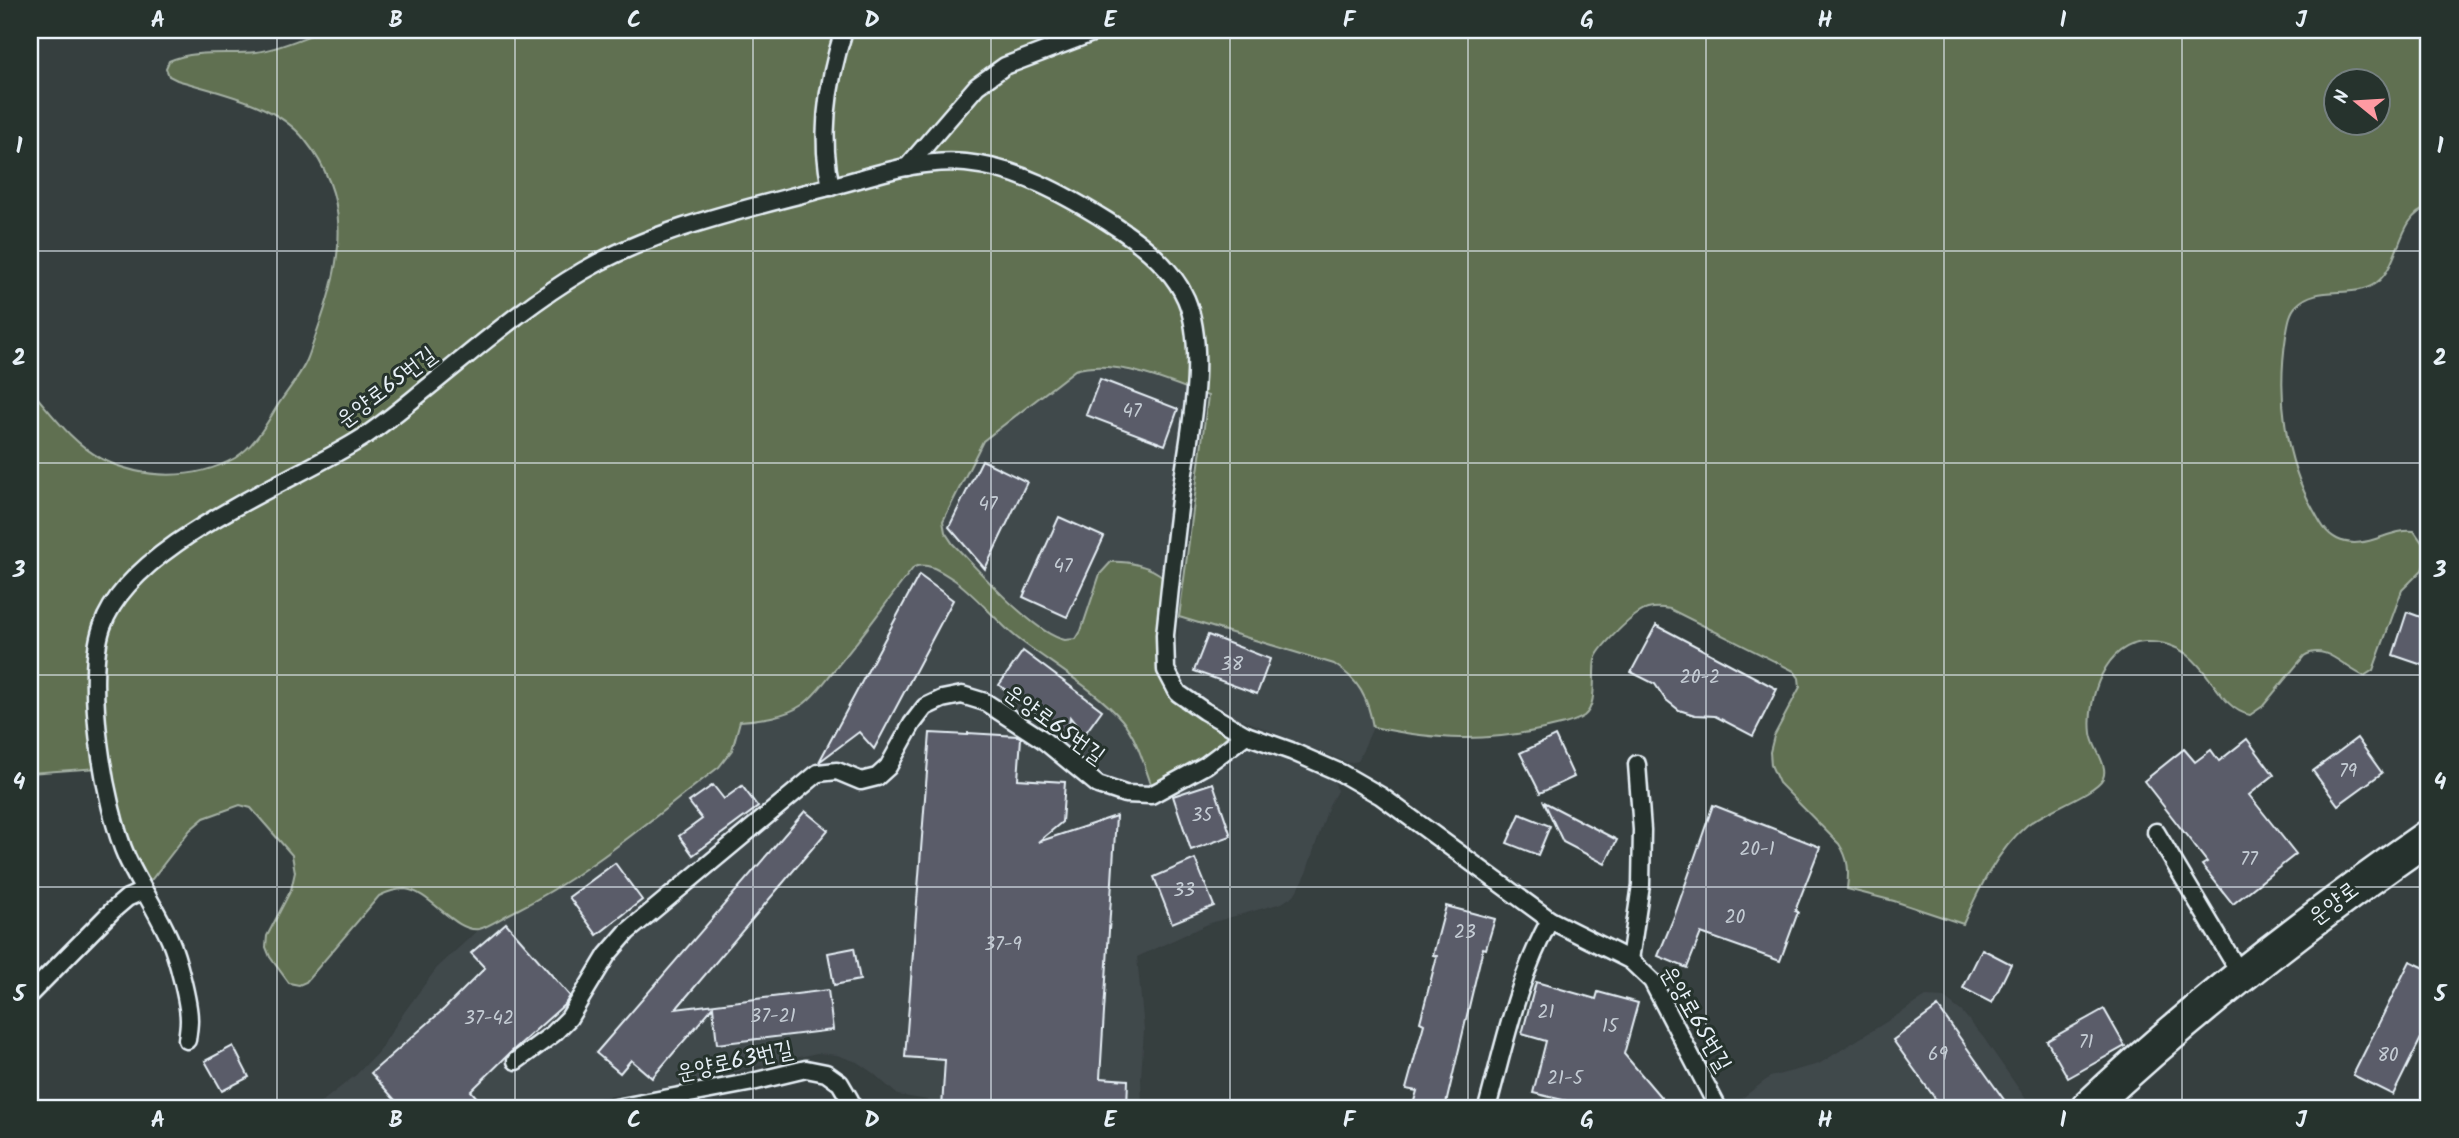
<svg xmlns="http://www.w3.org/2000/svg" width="2459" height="1138" font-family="Kalam,'Poor Story',sans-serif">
<rect width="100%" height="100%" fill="#363f3f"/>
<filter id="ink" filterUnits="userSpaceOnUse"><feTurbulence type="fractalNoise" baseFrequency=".0143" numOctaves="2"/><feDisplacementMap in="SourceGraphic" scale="14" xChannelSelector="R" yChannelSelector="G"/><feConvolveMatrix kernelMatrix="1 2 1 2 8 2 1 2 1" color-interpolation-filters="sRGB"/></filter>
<g filter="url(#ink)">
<!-- built -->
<g fill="#41484c">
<path d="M1093,365L1140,374L1186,388L1164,578L1157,571L1120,562L1076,639L1065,640L1045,631L1005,596L953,544L945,532L943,521L983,441L1075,370Z"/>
<path d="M922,564L933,567L956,581L993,618L1017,637L1112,708L1132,733L1151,783L1219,745L1229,734L1276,752L1334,778L1337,791L1329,805L1304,879L1294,895L1282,903L1210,923L1137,957L1144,1029L1141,1079L1142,1108H930L928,1100L898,1095L873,1073L857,1062L837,1055L817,1053L659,1089L599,1098L573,1108H314L356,1075L379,1051L405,1011L437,968L479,929L542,898L581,873L719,767L732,750L740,721L764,719L786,713L803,704L819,688L914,567Z"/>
<path d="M1179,617L1334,664L1351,675L1361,689L1370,713L1373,727L1358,761L1348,763L1236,717L1190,689L1182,679L1176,665Z"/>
<path d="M1926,997L1944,998L1962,1012L1983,1037L2032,1108H1735L1737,1102L1770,1077L1819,1064Z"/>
</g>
<!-- green -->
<path fill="#606f51" stroke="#a4b0a4" stroke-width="2" fill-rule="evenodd" d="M325,30H2429V207C2397,216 2401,265 2376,283C2352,300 2317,283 2296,306C2289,313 2288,326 2286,336C2277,394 2284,459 2314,511C2320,522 2325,533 2337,539C2364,552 2389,528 2414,531L2423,544L2426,560L2422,570L2402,590L2373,670L2364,676C2344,668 2325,642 2304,656L2263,706L2250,715C2210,707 2209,640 2145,642C2105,644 2087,698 2091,733C2092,747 2109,765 2103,778C2095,794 2043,811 2026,826C1997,851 1979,889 1963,924L1894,901L1847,889C1849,871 1849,859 1839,844L1779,783L1771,765L1770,752L1774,736L1800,687L1799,678L1794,671L1670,609C1659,607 1648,607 1639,613C1629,619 1597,649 1595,660C1592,676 1598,705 1584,716C1574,723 1560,725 1548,728C1485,743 1436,740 1373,727C1368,698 1359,680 1334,664L1179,617L1208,396C1167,382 1118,358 1075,370L983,441L943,521L945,532L953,544C977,568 1033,634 1065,640C1068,640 1072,639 1076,639L1081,631L1100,574L1111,562C1127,561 1152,566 1164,578L1157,642L1158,667L1177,700L1229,734C1208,757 1180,772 1151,784C1143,762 1137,738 1122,720C1098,691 1048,662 1016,637C995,620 974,593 953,579C940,571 929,562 914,567C887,601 863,636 835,669C825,681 815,696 802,705C784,717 762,719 740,721L732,750L719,767C652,818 588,875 513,912C502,917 490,926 479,929C455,933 430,891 405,889C396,889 387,892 379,896L306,982L299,985L289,983L270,957L266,947L267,936L291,890L295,872L292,855L251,808L240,805L204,818L190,830L152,879L146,880L142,877L98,768L30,773V389C52,414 72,443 102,459C142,479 194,481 235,458C255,446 266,424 278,405C287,391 300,376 307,360C312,348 316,333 321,320C343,256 351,197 305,140C276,103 220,93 177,80L169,76L166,68L169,61C197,49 227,55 256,52C277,50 304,37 325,30ZM2336,80H2378V122H2336Z"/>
<!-- building -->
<g fill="#5a5c69" stroke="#e8f1f8" stroke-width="2">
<path d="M1100,379L1178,409L1165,445L1086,415Z"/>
<path d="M982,460L1027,482L985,569L949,527Z"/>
<path d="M1059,517L1104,537L1067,617L1023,597Z"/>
<path d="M919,575L953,600L874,749L859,732L819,762Z"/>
<path d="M2407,612L2429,620V652L2425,666L2393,655Z"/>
<path d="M1656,625L1777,689L1753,736L1715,716L1695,715L1679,710L1665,699L1655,684L1631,672Z"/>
<path d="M1208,635L1270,659L1257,694L1194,671Z"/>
<path d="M1023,651L1102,710L1084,735L1070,717L1068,736L999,685Z"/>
<path d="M930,733L968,735V733L1018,736L1021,738L1018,779L1065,782L1062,822L1038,842L1116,816L1100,1078L1128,1080L1127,1108H942L945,1060L905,1057Z"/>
<path d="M1555,736L1574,777L1540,793L1520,753Z"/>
<path d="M2357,738L2382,773L2338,805L2313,771Z"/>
<path d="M2247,739L2274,775L2249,795L2296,854L2233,904L2202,865L2207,862L2144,781L2184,749L2195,762L2211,750L2219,761Z"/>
<path d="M1213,783L1231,836L1191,850L1173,796Z"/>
<path d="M713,785L724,799L742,786L758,807L693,855L679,836L702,819L689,802Z"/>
<path d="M1544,802L1617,840L1605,864L1563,842Z"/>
<path d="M1713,805L1820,847L1795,911L1798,912L1780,961L1701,933L1687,968L1658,956L1674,917Z"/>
<path d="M805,811L828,830L676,1009L828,990L833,1030L717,1044L713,1007L652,1078L631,1060L620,1073L596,1053Z"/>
<path d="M1520,814L1550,826L1538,855L1507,843Z"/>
<path d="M1195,859L1214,906L1172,923L1154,877Z"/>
<path d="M615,863L642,900L597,935L569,897Z"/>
<path d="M1446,906L1495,919L1486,949L1483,948L1445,1108H1412L1417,1091L1406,1089L1424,1024L1420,1022L1437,956L1433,955Z"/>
<path d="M506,923L570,996L565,1004L510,1053L471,1091L486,1108H402L371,1073L444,1009L485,968L471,953Z"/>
<path d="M854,948L860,980L834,985L828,953Z"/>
<path d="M1982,949L2011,964L1992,1003L1963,988Z"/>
<path d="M2410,961L2429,970V1022L2393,1095L2353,1075Z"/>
<path d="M1536,982L1596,999L1598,992L1638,1003L1624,1054L1670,1108H1597L1533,1093L1546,1041L1522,1034Z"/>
<path d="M1938,1007L1982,1069L2010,1108H1942L1893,1040Z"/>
<path d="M2104,1009L2125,1046L2068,1078L2047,1041Z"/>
<path d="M233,1046L249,1077L222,1091L205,1061Z"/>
</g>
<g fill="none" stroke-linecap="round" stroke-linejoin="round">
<defs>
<g id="service">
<path d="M907,167L977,86L1005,66L1100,30"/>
<path d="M831,187C819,135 828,80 844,30"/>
<path d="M2156,832L2241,975"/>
<path d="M1630,960L1641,885L1642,830L1637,764"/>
<path d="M30,994L113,910L127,898L143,891"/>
<path d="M187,1040C188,1033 189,1026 189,1020C189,1002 177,956 170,940C158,912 140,886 127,858C104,807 84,680 102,627C130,543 290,484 362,438C385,423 406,405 427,388C478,347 527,304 583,271C657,228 743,210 825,188C871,177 918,158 966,163C1017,168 1064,194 1107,221C1138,240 1171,265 1186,299C1208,351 1189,437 1181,492C1175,539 1170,587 1165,635L1166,670L1178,693L1204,711L1246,735L1291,751L1341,773L1381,796L1550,920L1630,960L1652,981L1718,1108"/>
<path d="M516,1061L553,1034L569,1018L607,955L627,932L818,773L837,771L861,781L877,777L888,767L912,724L925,707L942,699L962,695L985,702L1042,739L1098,785L1125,794L1151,795L1206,765L1246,735"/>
<path d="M616,1108L748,1083L806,1069L826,1073L840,1083L850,1100"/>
<path d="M1487,1108C1505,1043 1517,980 1550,920"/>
</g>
<path id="minor" d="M2088,1108C2194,1008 2310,919 2429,836"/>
</defs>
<!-- service casing -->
<use href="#service" stroke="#e8f1f8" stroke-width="21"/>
<!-- minor casing -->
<use href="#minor" stroke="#e8f1f8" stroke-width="38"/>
<!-- service -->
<use href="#service" stroke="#26332d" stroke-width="16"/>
<!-- minor -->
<use href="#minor" stroke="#26332d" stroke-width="33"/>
</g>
</g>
<!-- grid -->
<path fill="none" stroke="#e8f1f8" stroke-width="2" stroke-opacity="0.55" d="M277,30V1108M515,30V1108M753,30V1108M991,30V1108M1230,30V1108M1468,30V1108M1706,30V1108M1944,30V1108M2182,30V1108M30,251H2429M30,463H2429M30,675H2429M30,887H2429"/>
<g text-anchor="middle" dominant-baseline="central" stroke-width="6" stroke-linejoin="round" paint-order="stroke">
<!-- number labels -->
<g font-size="19" fill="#c4ccd4">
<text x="1132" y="412">47</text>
<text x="988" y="505">47</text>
<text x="1063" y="567">47</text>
<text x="1232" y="665">38</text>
<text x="1700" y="678">20-2</text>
<text x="2348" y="772">79</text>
<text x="1202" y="816">35</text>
<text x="1757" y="850">20-1</text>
<text x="2249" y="860">77</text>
<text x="1184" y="891">33</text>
<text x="1735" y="918">20</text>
<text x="1465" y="933">23</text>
<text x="1003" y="945">37-9</text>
<text x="1546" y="1013">21</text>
<text x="773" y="1017">37-21</text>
<text x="489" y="1019">37-42</text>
<text x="1610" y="1027">15</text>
<text x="2086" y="1043">71</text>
<text x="1938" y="1055">69</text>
<text x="2388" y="1056">80</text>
<text x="1565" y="1079">21-5</text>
</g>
<!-- street labels -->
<g font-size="23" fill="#e8f1f8" stroke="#26332d">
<text transform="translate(387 388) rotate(-37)">운양로65번길</text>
<text transform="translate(1054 725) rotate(36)">운양로65번길</text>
<text transform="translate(2334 904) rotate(-37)">운양로</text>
<text transform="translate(1695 1019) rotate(60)">운양로65번길</text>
<text transform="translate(735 1062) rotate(-12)">운양로63번길</text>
</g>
</g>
<!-- margin -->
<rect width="2459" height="1138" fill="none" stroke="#26332d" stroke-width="77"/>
<!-- north arrow -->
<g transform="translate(2357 102) rotate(288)"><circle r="33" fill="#26332d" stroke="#747f7e" stroke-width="2"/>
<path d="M0-5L12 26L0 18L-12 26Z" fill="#ff9aa2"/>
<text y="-10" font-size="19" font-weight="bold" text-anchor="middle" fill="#e8f1f8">N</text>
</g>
<rect x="38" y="38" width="2382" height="1062" fill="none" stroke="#e8f1f8" stroke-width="2.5"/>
<g font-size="23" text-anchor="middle" font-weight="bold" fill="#e8f1f8">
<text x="158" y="27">A</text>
<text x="396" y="27">B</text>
<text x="634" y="27">C</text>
<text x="872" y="27">D</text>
<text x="1110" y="27">E</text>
<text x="1349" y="27">F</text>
<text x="1587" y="27">G</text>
<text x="1825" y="27">H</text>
<text x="2063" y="27">I</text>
<text x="2301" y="27">J</text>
<text x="19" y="153">1</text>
<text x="2440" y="153">1</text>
<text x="19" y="365">2</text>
<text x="2440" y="365">2</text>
<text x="19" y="577">3</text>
<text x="2440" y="577">3</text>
<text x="19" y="789">4</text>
<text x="2440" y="789">4</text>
<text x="19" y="1001">5</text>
<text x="2440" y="1001">5</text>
<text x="158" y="1127">A</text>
<text x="396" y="1127">B</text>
<text x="634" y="1127">C</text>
<text x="872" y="1127">D</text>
<text x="1110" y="1127">E</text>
<text x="1349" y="1127">F</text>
<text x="1587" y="1127">G</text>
<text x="1825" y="1127">H</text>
<text x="2063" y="1127">I</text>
<text x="2301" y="1127">J</text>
</g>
</svg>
